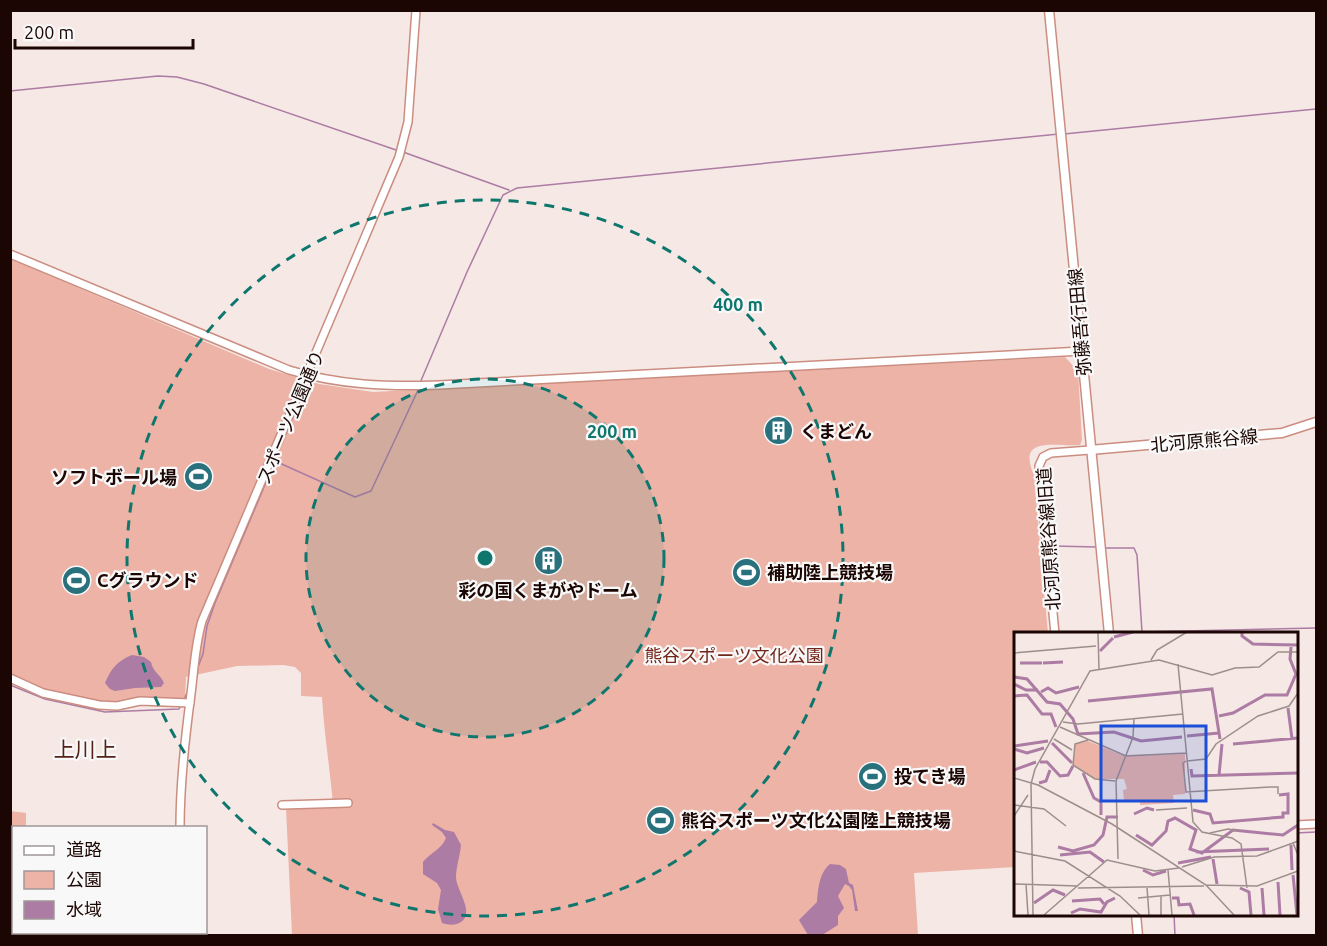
<svg xmlns="http://www.w3.org/2000/svg" width="1327" height="946" font-family="Ubuntu,'Noto Sans JP',sans-serif">
<rect width="100%" height="100%" fill="#f5e8e5"/>
<!-- green -->
<g fill="#ecb3a6">
<path d="M11,259L269,369L319,384L373,392L1065,357L1078,371L1082,440L1080,445C1056,447 1016,435 1034,475L1048,634H1015V867L914,873L918,935H292L286,808L333,805C330,768 324,733 322,697L301,696V673L295,667L283,665L237,666L186,677L185,699L144,698L111,703L40,690L11,676Z"/>
<path d="M10,811L26,813V827L14,828L13,876H10Z"/>
</g>
<!-- water -->
<g fill="#ac7ca4">
<path d="M132,655L144,657L151,662C153,672 160,674 164,683L161,687L135,688L115,691L110,689L105,683C111,669 117,661 132,655Z"/>
<path d="M433,823L445,830L454,832L461,845C460,857 456,866 456,878C457,891 475,913 461,922C454,926 449,925 442,923L438,909L441,890L437,883L423,874V862C430,853 442,849 446,838L442,832L432,825Z"/>
<path d="M830,864L840,865L846,869L849,883L853,885L858,911H855L852,890L849,886L845,884L838,896L844,908L838,916V925L822,935H808L799,920L817,902C818,890 819,873 830,864Z"/>
</g>
<g fill="none" stroke-linecap="round" stroke-linejoin="round">
<!-- stream -->
<g stroke="#ac7ca4" stroke-width="1.5">
<path d="M10,91L158,76L177,77L204,84L399,151"/>
<path d="M1064,134L1316,109"/>
<path d="M403,152L509,190"/>
<path d="M420,383L467,272L503,195L517,188L1059,134"/>
<path d="M1053,546L1097,547"/>
<path d="M1105,548H1134L1137,555L1142,632L1316,628"/>
<path d="M196,672L203,654L207,626L215,603L275,461L355,497L371,491L419,388"/>
<path d="M10,685L45,699L105,712L179,709L180,707"/>
<path d="M184,700L188,690"/>
<path d="M1296,833L1316,832"/>
<path d="M1174,914L1175,936"/>
</g>
<defs>
<g id="minor">
<path d="M10,254L289,370C339,385 387,387 439,385L1082,351"/>
<path d="M1055,634L1039,466L1043,457L1051,453L1090,450"/>
<path d="M10,678L43,693L99,705L117,706L140,701L190,703"/>
<path d="M282,805L348,803"/>
<path d="M1296,825L1316,824"/>
<path d="M180,828C180,783 185,738 191,694C194,670 195,645 202,621L399,157L408,122L416,10"/>
<path d="M184,932L185,936"/>
</g>
<g id="major">
<path d="M1049,10L1109,634"/>
<path d="M1090,450L1282,433L1316,422"/>
<path d="M1136,914L1138,936"/>
</g>
</defs>
<!-- minor casing -->
<use href="#minor" stroke="#cb8d80" stroke-width="10"/>
<!-- major casing -->
<use href="#major" stroke="#cb8d80" stroke-width="11"/>
<!-- minor -->
<use href="#minor" stroke="#fff" stroke-width="7"/>
<!-- major -->
<use href="#major" stroke="#fff" stroke-width="8"/>
</g>
<!-- distance rings -->
<circle cx="485" cy="558" r="179" fill="#0f766e" fill-opacity=".12"/>
<g fill="none" stroke="#0f766e" stroke-width="3" stroke-dasharray="10 8">
<circle cx="485" cy="558" r="179"/>
<circle cx="485" cy="558" r="358"/>
</g>
<!-- icons -->
<defs>
<symbol id="building-disc" viewBox="-11 -11 22 22"><circle r="9.5" fill="#2a717e" stroke="#f8f8f8"/><path d="M-4-6H4V6H1V3H-1V6H-4ZM-2.5-4.3h1.7v1.8h-1.7ZM.8-4.3h1.7v1.8H.8ZM-2.5-1h1.7V.8h-1.7ZM.8-1h1.7V.8H.8Z" fill="#fff"/></symbol>
<symbol id="stadium-disc" viewBox="-11 -11 22 22"><circle r="9.5" fill="#2a717e" stroke="#f8f8f8"/><path d="M0-5a6.5 5 0 1 0 0 10a6.5 5 0 1 0 0-10ZM-3.5-1.8h7v3.6h-7Z" fill="#fff"/></symbol>
</defs>
<g fill-rule="evenodd">
<use href="#building-disc" x="762" y="414" width="33" height="33"/>
<use href="#stadium-disc" x="182" y="460" width="33" height="33"/>
<use href="#building-disc" x="532" y="544" width="33" height="33"/>
<use href="#stadium-disc" x="730" y="556" width="33" height="33"/>
<use href="#stadium-disc" x="60" y="564" width="33" height="33"/>
<use href="#stadium-disc" x="856" y="760" width="33" height="33"/>
<use href="#stadium-disc" x="644" y="804" width="33" height="33"/>
</g>
<g text-anchor="middle" dominant-baseline="central" stroke-width="4.5" stroke-linejoin="round" paint-order="stroke">
<!-- street labels -->
<g font-size="18" fill="#1b0603" stroke="#f8f8f8">
<text transform="translate(1079 322) rotate(-95)">弥藤吾行田線</text>
<text transform="translate(290 417) rotate(-67)">スポーツ公園通り</text>
<text transform="translate(1204 440) rotate(-5)">北河原熊谷線</text>
<text transform="translate(1048 539) rotate(-94)">北河原熊谷線旧道</text>
</g>
<!-- poi labels -->
<g font-size="18" font-weight="bold" fill="#1b0603" stroke="#f8f8f8" text-anchor="start">
<text x="800" y="431">くまどん</text>
<text x="177" y="477" text-anchor="end">ソフトボール場</text>
<text x="767" y="572">補助陸上競技場</text>
<text x="97" y="580">Cグラウンド</text>
<text x="548" y="590" text-anchor="middle">彩の国くまがやドーム</text>
<text x="894" y="776">投てき場</text>
<text x="681" y="820">熊谷スポーツ文化公園陸上競技場</text>
</g>
<!-- park labels -->
<g font-size="18" fill="#722619" stroke="#f8f8f8">
<text x="734" y="655">熊谷スポーツ文化公園</text>
</g>
<!-- quarter labels -->
<g font-size="21" fill="#542218" stroke="#f8f8f8">
<text x="85" y="749">上川上</text>
</g>
</g>
<!-- overview -->
<g transform="translate(1014 632)">
<rect width="284" height="284" fill="#f5e8e5"/>
<path d="M74,109L108,123L171,122V162L159,163L160,171L126,173V168L110,169L109,158L113,157L110,147H81L59,133L61,111Z" fill="#ecb3a6"/>
<path fill="none" stroke="#ac7ca4" stroke-width="3" d="M228,0V4L239,12L284,13M100,5L119,0M86,19L99,6M6,31H28M29,31L49,30M0,45L13,47L33,70L46,72L59,87L64,102L100,100L127,109L168,105M0,52L12,58H24M27,60L34,56L42,61L65,55M0,64L13,63L28,82H37L42,95M74,69L198,57L206,107M274,76L278,107M205,84L219,81L251,63H273L282,42L276,27L277,15M173,104L205,101M38,111L58,131M219,112L284,106M0,114L34,109M0,117L13,121L30,116M26,130H33L46,144L54,143L59,134M177,137L178,144L284,141M0,138L22,130M69,141L80,166L87,170V183M205,143L208,112M25,151L32,149L36,138M179,178L196,182L199,191L269,185V181H274V162L265,163M120,182L133,176L140,178M122,203L138,213L152,199L154,189L161,186L182,198L176,217L188,221L219,198L269,203L284,193M277,213L278,238M44,215L59,219L80,213L89,203L93,185H104M182,220L255,217M46,223L76,220L90,230M199,227L203,252M164,231L197,225M129,238L139,243L152,239M279,243L283,283M264,250L266,283M226,256L235,260L237,283M248,256L250,283M158,266H164L165,273L176,272L180,283M58,269L86,267L90,272M20,271L39,258L51,263M57,281L66,277L87,280L93,270L101,266"/>
<path fill="none" stroke="#9e8e8b" stroke-width="1.5" d="M84,0L85,38M0,21L82,14M137,28L143,18L173,0M164,32L179,190L188,200L218,206L227,212L233,256M49,90L64,92L169,82M46,95L112,124L172,121M40,107L58,118M74,108L61,112L59,133L81,147L101,149M172,129L169,131L172,160L256,155H264V162M173,129L192,127L202,112L244,84L275,74L284,61M0,146L24,153L98,192L192,253L220,283M17,152L19,283M17,152L21,137L76,39L145,28L198,43L221,36L245,35L264,20H284M0,173L30,177L52,194M142,178L173,176M0,184L14,163M196,201L214,197L226,199M284,209L279,211L284,223M0,219L51,229L106,264L126,283M104,227L102,149L119,105L120,87M168,235L200,225L243,224L279,211M154,238L158,283M0,252L64,254M12,252L14,283M192,253L243,254L284,239M133,255L135,283M64,256L190,254M147,264V283M124,266L156,263M30,283L93,228L141,239L165,236"/>
<path fill="#1d4ed8" fill-opacity="0.15" stroke="#1d4ed8" stroke-width="3" d="M87,94H192V169H87Z"/>
<rect width="284" height="284" fill="none" stroke="#1b0603" stroke-width="3"/>
</g>
<circle cx="485" cy="558" r="9" fill="#0f766e" stroke="#f8f8f8" stroke-width="3"/>
<g font-size="18" text-anchor="middle" font-weight="bold" fill="#0f766e" stroke="#f8f8f8" stroke-width="4.5" stroke-linejoin="round" paint-order="stroke">
<text x="738" y="311">400 m</text>
<text x="612" y="438">200 m</text>
</g>
<!-- border -->
<rect width="1327" height="946" fill="none" stroke="#1b0603" stroke-width="24"/>
<!-- legend -->
<rect x="12" y="826" width="195" height="108" fill="#f8f8f8" stroke="#a09796" stroke-width="1.5"/>
<rect x="24" y="846" width="30" height="9" fill="#ffffff" stroke="#a09796" stroke-width="1.5"/>
<text x="66" y="856" font-size="18" fill="#1b0603">道路</text>
<rect x="24" y="871" width="30" height="18" fill="#ecb3a6" stroke="#a09796" stroke-width="1.5"/>
<text x="66" y="886" font-size="18" fill="#1b0603">公園</text>
<rect x="24" y="901" width="30" height="18" fill="#ac7ca4" stroke="#a09796" stroke-width="1.5"/>
<text x="66" y="916" font-size="18" fill="#1b0603">水域</text>
<!-- scale -->
<path d="M15 39v9h178v-9" fill="none" stroke="#1b0603" stroke-width="3"/>
<text x="24" y="39" font-size="18" fill="#1b0603" stroke="#f8f8f8" stroke-width="4.5" paint-order="stroke">200 m</text>
</svg>
